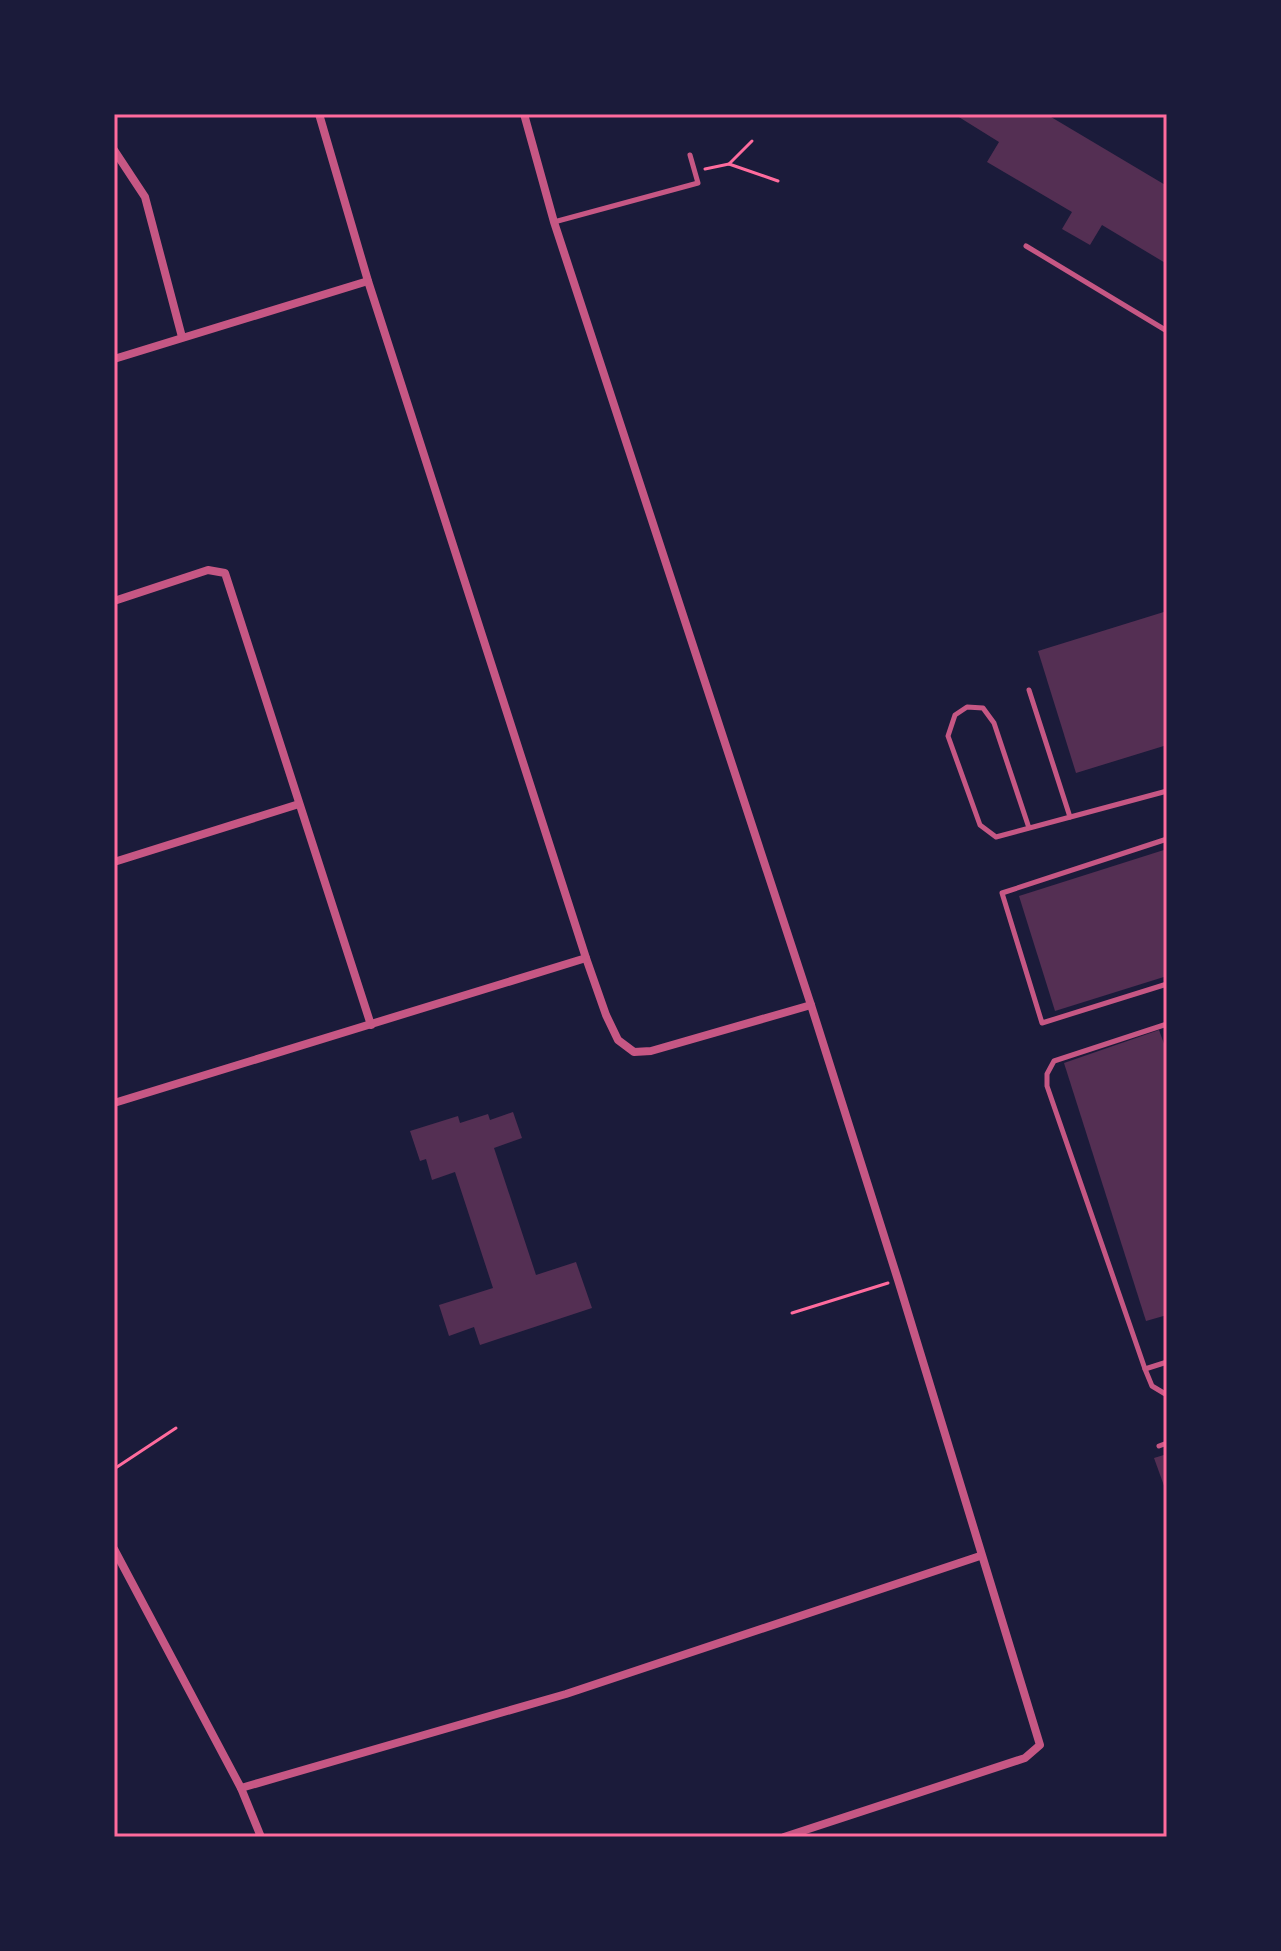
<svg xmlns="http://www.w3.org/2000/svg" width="1281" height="1951" font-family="'Source Serif 4',serif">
<rect width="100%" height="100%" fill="#1b1b3a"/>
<!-- building -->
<g fill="#542f53">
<path d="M954,114H1046L1167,186V264L1102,225L1090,245L1062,229L1072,212L987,162L999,142Z"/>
<path d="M1167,611V745L1076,773L1038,651Z"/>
<path d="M1167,849V976L1055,1011L1019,896Z"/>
<path d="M1159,1030L1167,1052V1315L1146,1321L1064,1063Z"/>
<path d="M513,1112L522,1138L494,1148L536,1275L576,1262L592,1308L480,1345L474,1327L449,1336L439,1305L493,1288L455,1172L432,1180L426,1159L420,1161L410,1131L458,1116L460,1123L488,1114L490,1120Z"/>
<path d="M1167,1454V1494L1154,1458Z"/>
</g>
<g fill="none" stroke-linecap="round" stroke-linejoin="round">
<!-- path -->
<g stroke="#ff6b9d" stroke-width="3">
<path d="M729,164L752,141"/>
<path d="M705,169L729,164L778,181"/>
<path d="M792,1313L888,1283"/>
<path d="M114,1469L176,1428"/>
</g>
<!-- service -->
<g stroke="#c65784" stroke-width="5">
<path d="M554,222L698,183L690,155"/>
<path d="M1026,246L1167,331"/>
<path d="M1029,690L1070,817"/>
<path d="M1029,828L994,723L983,708L967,707L955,715L948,736L980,825L996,837C1053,822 1110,806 1167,791"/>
<path d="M1167,839L1002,893L1042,1023L1167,984"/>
<path d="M1167,1024L1054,1061L1047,1074V1086L1145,1369L1152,1386L1167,1395"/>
<path d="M1145,1369L1167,1362"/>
<path d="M1159,1446L1167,1443"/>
</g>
<!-- minor -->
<g stroke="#c65784" stroke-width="8">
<path d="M319,114L368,281L586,958L606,1015L618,1040L634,1052L651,1051L811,1005"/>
<path d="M524,114L554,222L811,1005L898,1280L1040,1745L1025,1758L784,1837"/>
<path d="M114,150L145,197L182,337"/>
<path d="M114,359L368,281"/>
<path d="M114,601L208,570L225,573L371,1025"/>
<path d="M114,862L299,804"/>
<path d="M114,1103L586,958"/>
<path d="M114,1549L241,1788L261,1837"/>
<path d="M241,1788L566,1694L980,1556"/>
</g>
</g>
<!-- border -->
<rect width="1281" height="1951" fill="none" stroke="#1b1b3a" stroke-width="232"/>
<rect x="116" y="116" width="1049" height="1719" fill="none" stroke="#ff6b9d" stroke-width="3"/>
</svg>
